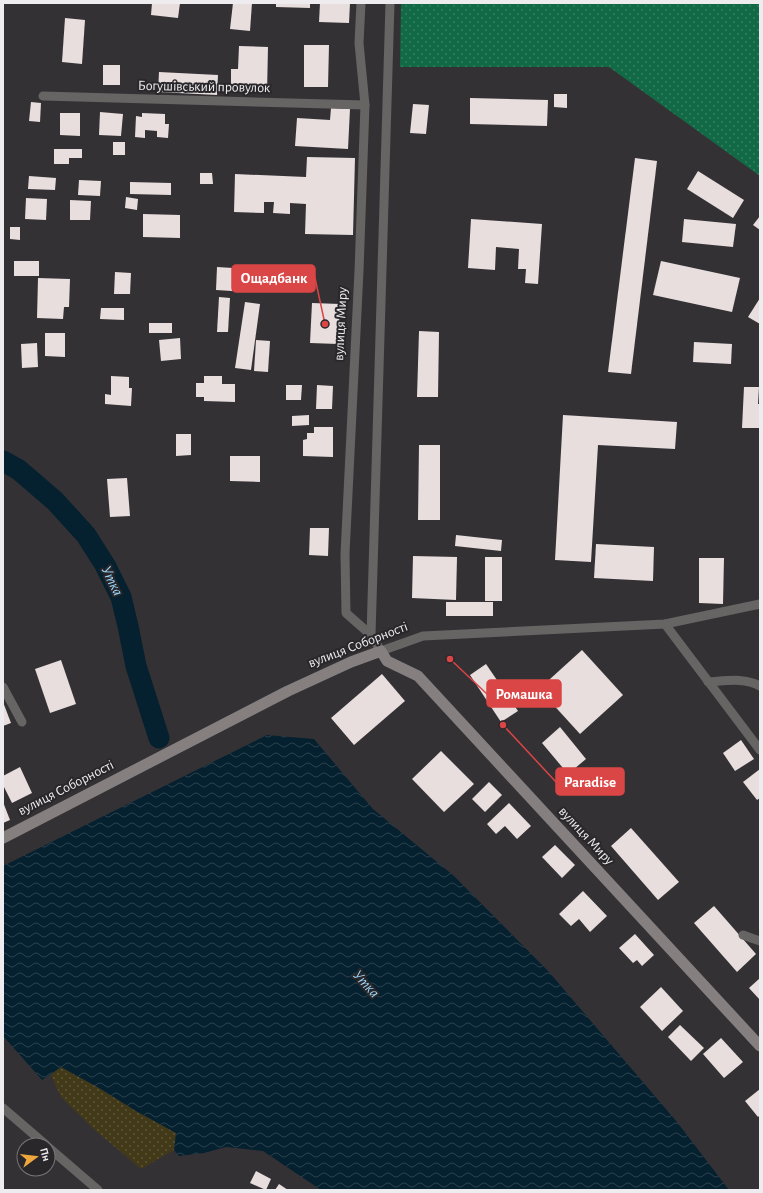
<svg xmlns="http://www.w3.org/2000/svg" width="763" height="1193" font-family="'Alegreya Sans',sans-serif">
<defs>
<pattern id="grass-dots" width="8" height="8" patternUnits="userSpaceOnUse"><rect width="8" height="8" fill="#116945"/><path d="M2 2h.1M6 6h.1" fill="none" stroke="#347f60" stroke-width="1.8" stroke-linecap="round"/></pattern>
<pattern id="sand-dots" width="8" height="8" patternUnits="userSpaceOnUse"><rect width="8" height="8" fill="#423919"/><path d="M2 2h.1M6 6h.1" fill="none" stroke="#5e563b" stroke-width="1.8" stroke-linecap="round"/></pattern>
<pattern id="water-waves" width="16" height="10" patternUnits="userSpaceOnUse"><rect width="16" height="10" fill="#05212f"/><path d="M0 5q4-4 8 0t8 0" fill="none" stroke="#2a414d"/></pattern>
</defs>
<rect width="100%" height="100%" fill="#343135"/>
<!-- grass -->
<path fill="url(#grass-dots)" d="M401,3H760V176L609,67H400Z"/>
<!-- sand -->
<path fill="url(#sand-dots)" d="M61,1067L99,1088L136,1111L176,1133L174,1150L141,1169L96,1131L61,1097L51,1075Z"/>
<!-- water -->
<path fill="url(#water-waves)" d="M267,735L314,739L373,809L454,876L549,972L677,1122L729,1190H321L263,1151L226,1147L204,1153L179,1156L174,1150L176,1133L136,1111L99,1088L61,1067L42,1080L3,1036V866Z"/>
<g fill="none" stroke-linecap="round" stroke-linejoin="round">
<!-- river -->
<path stroke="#05212f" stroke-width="21" d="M3,461L19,470L55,501L86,535L105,565L121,597L128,626L136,666L159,738"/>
</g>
<!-- building -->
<g fill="#e7dedd">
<path d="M152,3H180L178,18L151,15Z"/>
<path d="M233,3H252L250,31L230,29Z"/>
<path d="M276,3H310V8L276,7Z"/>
<path d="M320,3H350L349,23L319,22Z"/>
<path d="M65,18L85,20L82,64L62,62Z"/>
<path d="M304,45H329L328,87H304Z"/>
<path d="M239,46L268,47L267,93L231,91V69H238Z"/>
<rect x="103" y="65" width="17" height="20"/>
<path d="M159,72L218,75L217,95L158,92Z"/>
<path d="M554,94H567V108L554,107Z"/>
<path d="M470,98L548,100L547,126L470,124Z"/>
<path d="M31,102L41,103L40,122L29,121Z"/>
<path d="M413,104L429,105L426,134L410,133Z"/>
<path d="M331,108L350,109L348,149L295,146L297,118L330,120Z"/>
<path d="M100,112L123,114L121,136L99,135Z"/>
<path d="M60,113H80V136L60,135Z"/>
<path d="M142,113L165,114V124H169L168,138L157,137V131L145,130V138L135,137L136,116L142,117Z"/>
<rect x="113" y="142" width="12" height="13"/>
<path d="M54,149H82V158H69V164H54Z"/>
<path d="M307,157L355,158L353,235L305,234L306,204L290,203V214L273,213L274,202H264V213L234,212L235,174L306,177Z"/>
<path d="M635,158L657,161L631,374L608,372Z"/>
<path d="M698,171L744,200L733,218L687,189Z"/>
<path d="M200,173H212L213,184H200Z"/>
<path d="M29,176L56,178L55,190L28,189Z"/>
<path d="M79,180L101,181L100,196L78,195Z"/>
<path d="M130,182L171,183V195L130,194Z"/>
<path d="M126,197L138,199L137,210L125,208Z"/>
<path d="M26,198L47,199L46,220L25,219Z"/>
<path d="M70,200L91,201L90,220H70Z"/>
<path d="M143,214L180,215V238L143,237Z"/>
<path d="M760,216V230L753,225Z"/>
<path d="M471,219L542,224L538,284L525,283L526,269H518L519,249L496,247L495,270L468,268Z"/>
<path d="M684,219L736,224L733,247L682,242Z"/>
<path d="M10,227H20V240L10,239Z"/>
<rect x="14" y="261" width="25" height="15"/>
<path d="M661,261L740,278L732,312L653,295Z"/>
<path d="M217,267L233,268L232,291L216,290Z"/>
<path d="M115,272L131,273L130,294H114Z"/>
<path d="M38,278L70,279L69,307H64L63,319L37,318Z"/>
<path d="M219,297L230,298L228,332H217Z"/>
<path d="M760,298V324L748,317Z"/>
<path d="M245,302L260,304L251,370L235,368Z"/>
<path d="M312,303L340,304L338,344L310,343Z"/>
<path d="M101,308H124V320L100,319Z"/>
<rect x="149" y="323" width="23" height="10"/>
<path d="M419,331L439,332L438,397H417Z"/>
<path d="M45,333H65V357L45,356Z"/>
<path d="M180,338L181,359L161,361L159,340Z"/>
<path d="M256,340L270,341L268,372L254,371Z"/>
<path d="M694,342L732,344L731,364L693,362Z"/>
<path d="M37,343L38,367L22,368L21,344Z"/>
<path d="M111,376L129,377V388H132L131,406L105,404V394L111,395Z"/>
<path d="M204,376H222V384H235V402L204,401V397H196V383H204Z"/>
<path d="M286,385H302L301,400H286Z"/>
<path d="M317,385L333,386L332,409H316Z"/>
<path d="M744,387H759L758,404H760V428H742Z"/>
<path d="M309,415V425L292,426V416Z"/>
<path d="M563,415L677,422L675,449L598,445L591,562L555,560Z"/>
<path d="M314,427H333V457L303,456V440L307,439V433H314Z"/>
<path d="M176,434H191V455L176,456Z"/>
<path d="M419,445H440V520H418Z"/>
<path d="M230,456H260V482L230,481Z"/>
<path d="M127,478L130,516L110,517L107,479Z"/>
<path d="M310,528H329L328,556L309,555Z"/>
<path d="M456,535L502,540L501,551L455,546Z"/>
<path d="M596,544L654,547L653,581L594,578Z"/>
<path d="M413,556L457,557L456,600L412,598Z"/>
<rect x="485" y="557" width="17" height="44"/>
<path d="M699,558H724L723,604L699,603Z"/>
<rect x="446" y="602" width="47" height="14"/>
<path d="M582,650L623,695L580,734L539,689Z"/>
<path d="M61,660L76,704L50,713L35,669Z"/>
<path d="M486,664L518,711L501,722L470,675Z"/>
<path d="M382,674L405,701L354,745L331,718Z"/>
<path d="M3,702L11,723L3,726Z"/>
<path d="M560,727L586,759L568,774L542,743Z"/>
<path d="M741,740L754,759L735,771L723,753Z"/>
<path d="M441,751L474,784L444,812L412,779Z"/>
<path d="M20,767L32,793L12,803L3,785V776Z"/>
<path d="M760,769V798L757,800L743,782Z"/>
<path d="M489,782L502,795L485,812L472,799Z"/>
<path d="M3,802L10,820L3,823Z"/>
<path d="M509,803L531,826L517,839L505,826L496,834L487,824Z"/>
<path d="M631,828L679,882L658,900L611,846Z"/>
<path d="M555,845L575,865L562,878L542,857Z"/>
<path d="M583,891L607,916L590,932L579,919L571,926L559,914Z"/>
<path d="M714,906L756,954L737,972L694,923Z"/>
<path d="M635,934L654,955L642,966L637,960L633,963L619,948Z"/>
<path d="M760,978V1000L749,988Z"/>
<path d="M661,987L683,1011L662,1031L640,1007Z"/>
<path d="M680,1025L704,1048L691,1061L668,1037Z"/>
<path d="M721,1038L743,1062L724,1078L703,1054Z"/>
<path d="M760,1089V1115L758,1117L745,1101Z"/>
<path d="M256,1171L271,1179L266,1190L250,1183Z"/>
<path d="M279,1184L288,1190H275Z"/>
</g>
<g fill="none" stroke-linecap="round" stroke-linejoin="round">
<!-- minor -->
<g stroke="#676464" stroke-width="9">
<path d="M361,3L359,43L365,105L359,271L345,554L346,613L371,635L381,651L423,636L665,624L760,604"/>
<path d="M43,96L365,105"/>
<path d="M665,624L760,750"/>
<path d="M371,635L390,3"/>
<path d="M708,682C725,681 744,677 760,686"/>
<path d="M3,687L22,722"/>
<path d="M743,935L754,939L760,941"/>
<path d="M3,1108L46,1145"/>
<path d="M48,1147L98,1190"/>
</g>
<!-- secondary -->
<path stroke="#85807f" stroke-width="11" d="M3,838L288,691L351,662L381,651L387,661L418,676L760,1046"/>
</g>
<g text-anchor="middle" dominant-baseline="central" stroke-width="4" stroke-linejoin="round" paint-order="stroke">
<!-- street labels -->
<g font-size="14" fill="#eeecef" stroke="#2a272b">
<text transform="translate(204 87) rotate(1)">Богушівський провулок</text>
<text transform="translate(341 324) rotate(-87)">вулиця Миру</text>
<text transform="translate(358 645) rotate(-21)">вулиця Соборності</text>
<text transform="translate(66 788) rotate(-27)">вулиця Соборності</text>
<text transform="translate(586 836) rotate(47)">вулиця Миру</text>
</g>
<!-- water labels -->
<g font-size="15" font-style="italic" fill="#99d8fc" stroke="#2a272b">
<text transform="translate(112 581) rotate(64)">Утка</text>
<text transform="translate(366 984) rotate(48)">Утка</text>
</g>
</g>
<!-- callouts -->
<path fill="none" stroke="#da4546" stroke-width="1.5" d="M325 324L315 278M450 659L487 694M503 725L556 782"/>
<g fill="#da4546" stroke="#2a272b" stroke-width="1.5">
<circle cx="325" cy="324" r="4"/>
<circle cx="450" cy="659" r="4"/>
<circle cx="503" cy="725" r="4"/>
</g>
<g fill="#da4546" stroke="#da4546" stroke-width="1.5">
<rect x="232" y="265" width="83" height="27" rx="4"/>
<rect x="487" y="680" width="74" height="27" rx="4"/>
<rect x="556" y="768" width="68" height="27" rx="4"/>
</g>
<g font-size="15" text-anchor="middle" font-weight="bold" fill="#fff">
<text x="274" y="283">Ощадбанк</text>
<text x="524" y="699">Ромашка</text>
<text x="590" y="787">Paradise</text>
</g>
<!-- border -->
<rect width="763" height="1193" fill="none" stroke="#eeecef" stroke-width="8"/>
<!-- north arrow -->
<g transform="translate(36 1157) rotate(75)"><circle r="19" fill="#2a272b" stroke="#787679"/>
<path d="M0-3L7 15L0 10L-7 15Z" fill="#efa73d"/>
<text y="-6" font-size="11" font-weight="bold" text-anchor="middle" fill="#eeecef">Пн</text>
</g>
</svg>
